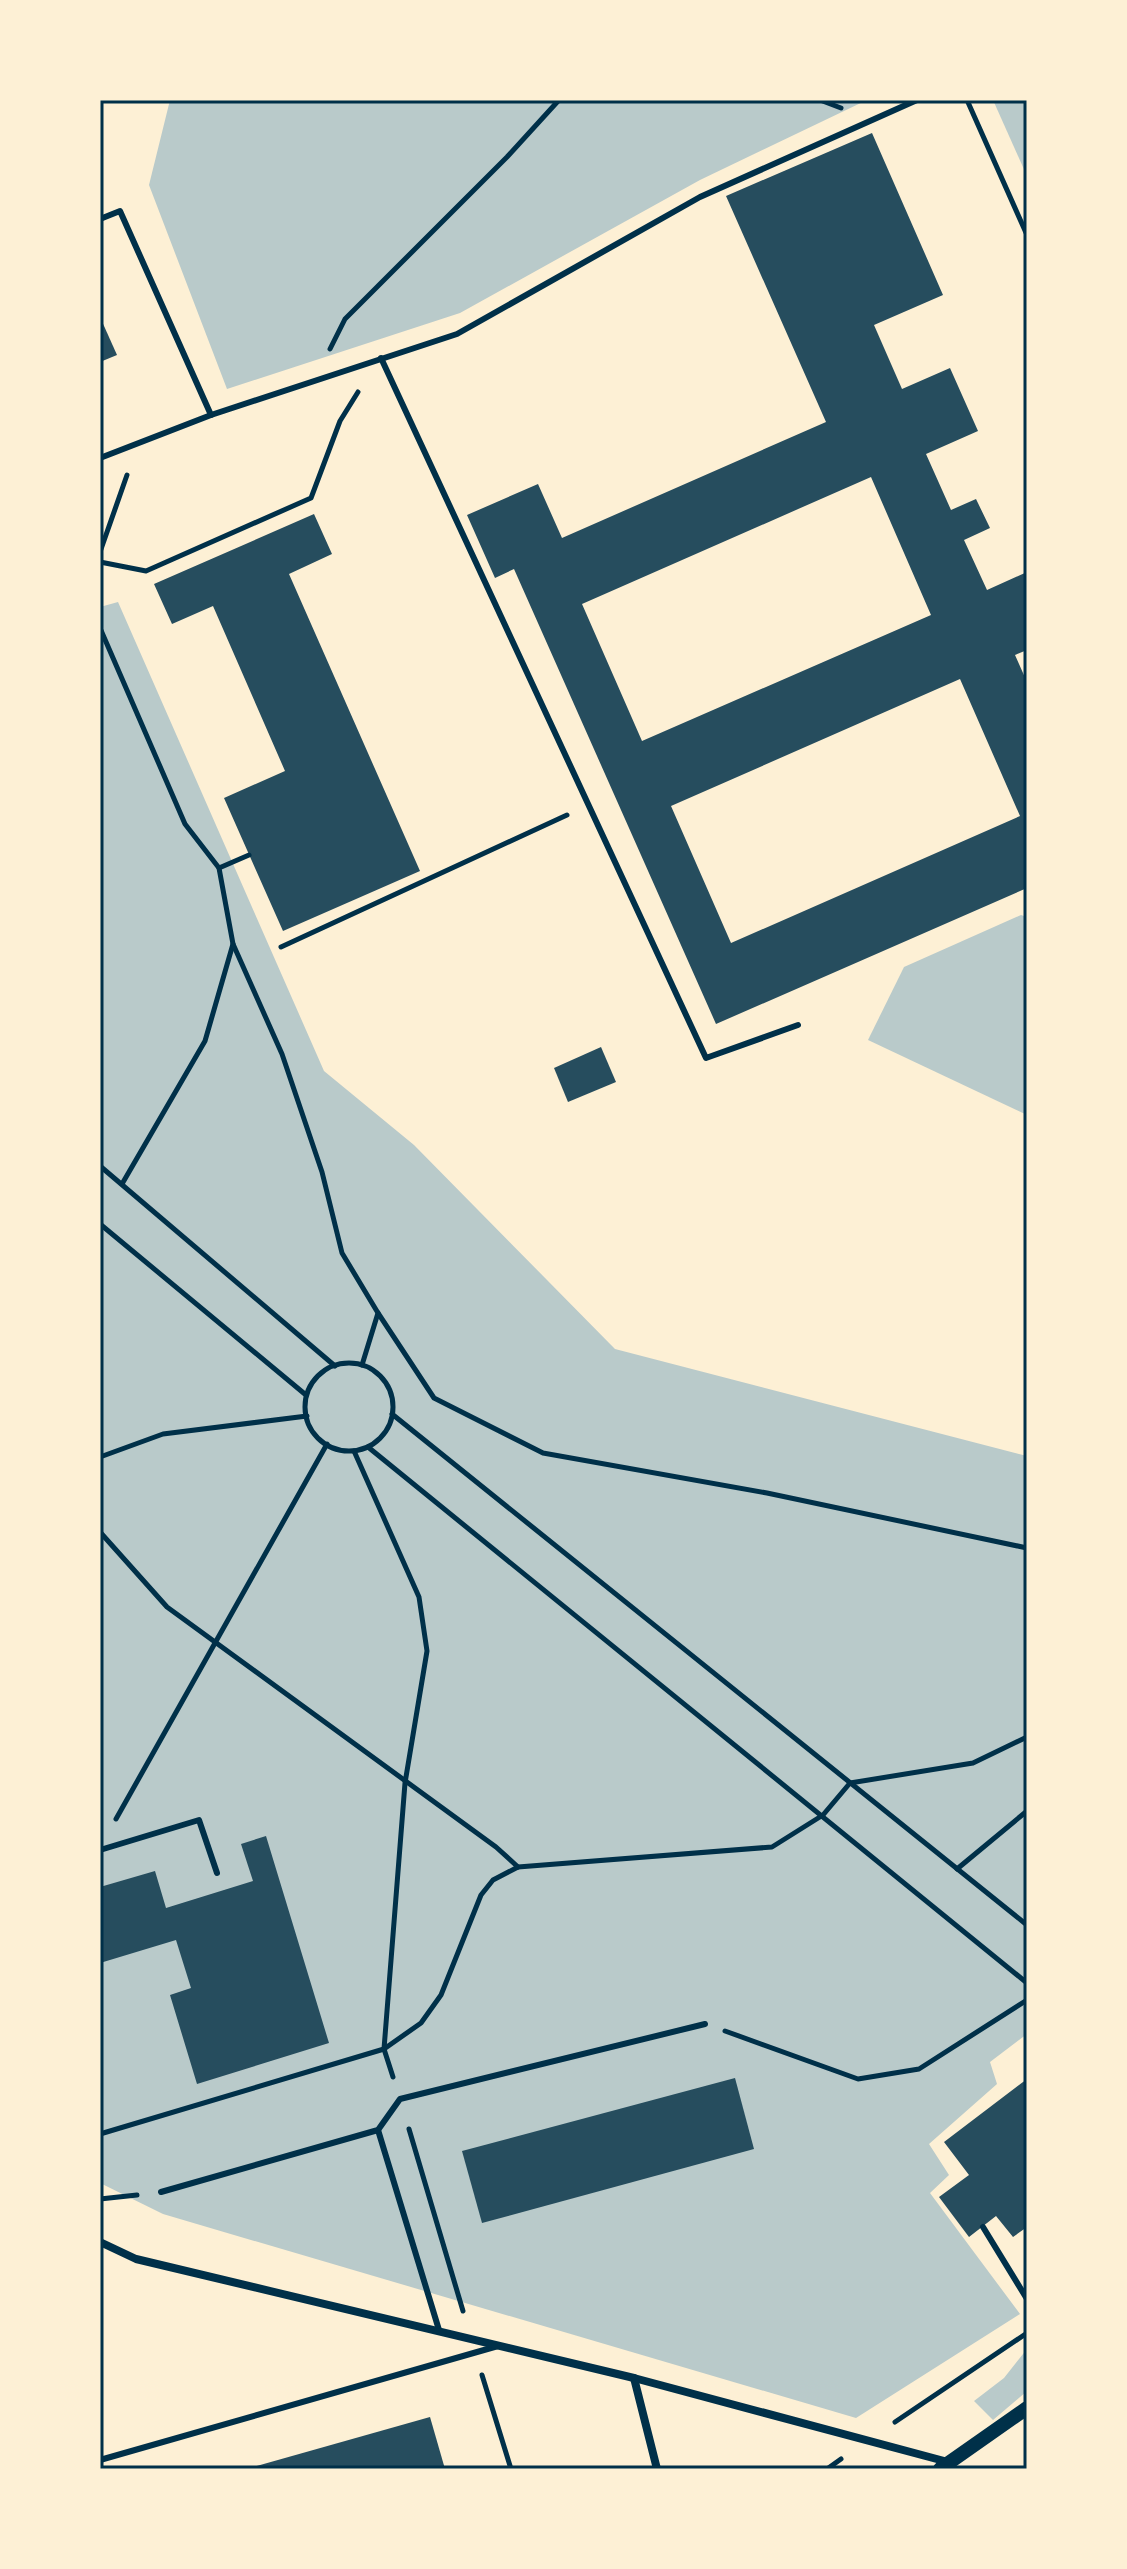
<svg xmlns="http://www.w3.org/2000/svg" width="1127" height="2569" font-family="Raleway,sans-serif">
<rect width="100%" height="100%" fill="#fdf0d5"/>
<!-- green -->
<g fill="#b9caca">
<path d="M170,100H867L700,180L460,313L227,389L149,185Z"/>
<path d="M993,100H1027V176Z"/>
<path d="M118,602L324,1071L414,1145L615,1349L1027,1456V2034L990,2062L997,2084L929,2144L949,2175L930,2193L1020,2314L856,2418L163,2214L100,2183V607Z"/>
<path d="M1021,915L1027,917V1115L868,1040L904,967Z"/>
<path d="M1027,2349V2391L993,2420L974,2401L1004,2378Z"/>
</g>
<!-- building -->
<g fill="#264d5e" fill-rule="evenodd">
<path d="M872,133L943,295L874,325L902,389L950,368L978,431L926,454L951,510L976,499L990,528L964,540L987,590L1027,572V650L1015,655L1027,682V888L716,1024L514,569L495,578L467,515L538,484L562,538L826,422L726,196ZM871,477L931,615L642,741L582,604ZM960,679L1020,816L731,943L671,806Z"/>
<path d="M100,317L117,355L100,362Z"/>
<path d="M314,514L332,554L289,574L420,871L283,931L224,798L285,771L213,606L172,624L154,584Z"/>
<path d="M601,1047L616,1082L568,1102L554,1068Z"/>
<path d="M266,1836L329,2043L197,2084L170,1995L191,1988L176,1940L100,1963V1887L155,1871L166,1908L253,1881L241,1844Z"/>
<path d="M735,2078L754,2149L482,2223L462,2151Z"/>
<path d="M1027,2079V2227L1013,2237L996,2216L969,2237L939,2197L969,2175L944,2142Z"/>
<path d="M430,2417L445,2469H250V2468Z"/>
</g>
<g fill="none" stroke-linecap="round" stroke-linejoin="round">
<!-- path -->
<g stroke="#003049" stroke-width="5">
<path d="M820,100L841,108"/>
<path d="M967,100L1027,235"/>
<path d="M330,349L345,319L507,157L559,100"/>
<path d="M100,552L127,475"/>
<path d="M100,562L146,571L311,498L340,421L358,392"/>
<path d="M100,628L185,824L219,868L233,944L205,1041L122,1184"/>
<path d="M219,868L249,855"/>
<path d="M233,944L282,1054L322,1172L342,1253L378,1313L362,1365"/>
<path d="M281,947L567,815"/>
<path d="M100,1166L335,1366"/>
<path d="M100,1224L306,1395"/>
<path d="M378,1313L434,1398L543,1453L767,1493L1027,1548"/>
<circle cx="349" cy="1407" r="44"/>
<path d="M392,1414L1027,1925"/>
<path d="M368,1447L1027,1983"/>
<path d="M354,1451L419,1597L427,1651L405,1783L384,2049L393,2077"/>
<path d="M100,1457L163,1434L307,1416"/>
<path d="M100,1532L167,1607L496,1847L518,1867"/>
<path d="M116,1819L327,1444"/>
<path d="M957,1869L1027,1811"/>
<path d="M725,2031L858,2079L919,2069L1027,2000"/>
<path d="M409,2129L463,2311"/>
<path d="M100,2134L384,2049L421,2023L441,1995L481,1895L493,1880L518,1867L772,1847L823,1815L850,1783L973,1763L1027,1737"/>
<path d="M100,2199L137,2195"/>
<path d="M482,2375L511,2469"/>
<path d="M895,2422L1027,2333"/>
<path d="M827,2469L841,2459"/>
</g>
<!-- service -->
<g stroke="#003049" stroke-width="6">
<path d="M100,219L120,211L211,415L457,334L700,197L917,100"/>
<path d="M381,358L706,1058L798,1025"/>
<path d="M100,458L211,415"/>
<path d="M100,1850L199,1820L217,1873"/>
<path d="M378,2130L439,2330"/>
<path d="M161,2192L378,2130L400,2099L705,2024"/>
<path d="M983,2227L1027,2299"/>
<path d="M100,2460L498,2346"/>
</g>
<!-- minor -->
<g stroke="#003049" stroke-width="8">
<path d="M100,2242L136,2259L634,2378L948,2462"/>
<path d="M634,2378L657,2469"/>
</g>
<!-- tertiary -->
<path stroke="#003049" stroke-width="14" d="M940,2469L1027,2408"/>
</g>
<!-- border -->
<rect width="1127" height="2569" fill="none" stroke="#fdf0d5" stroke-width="204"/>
<rect x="102" y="102" width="923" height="2365" fill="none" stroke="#003049" stroke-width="3"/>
</svg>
